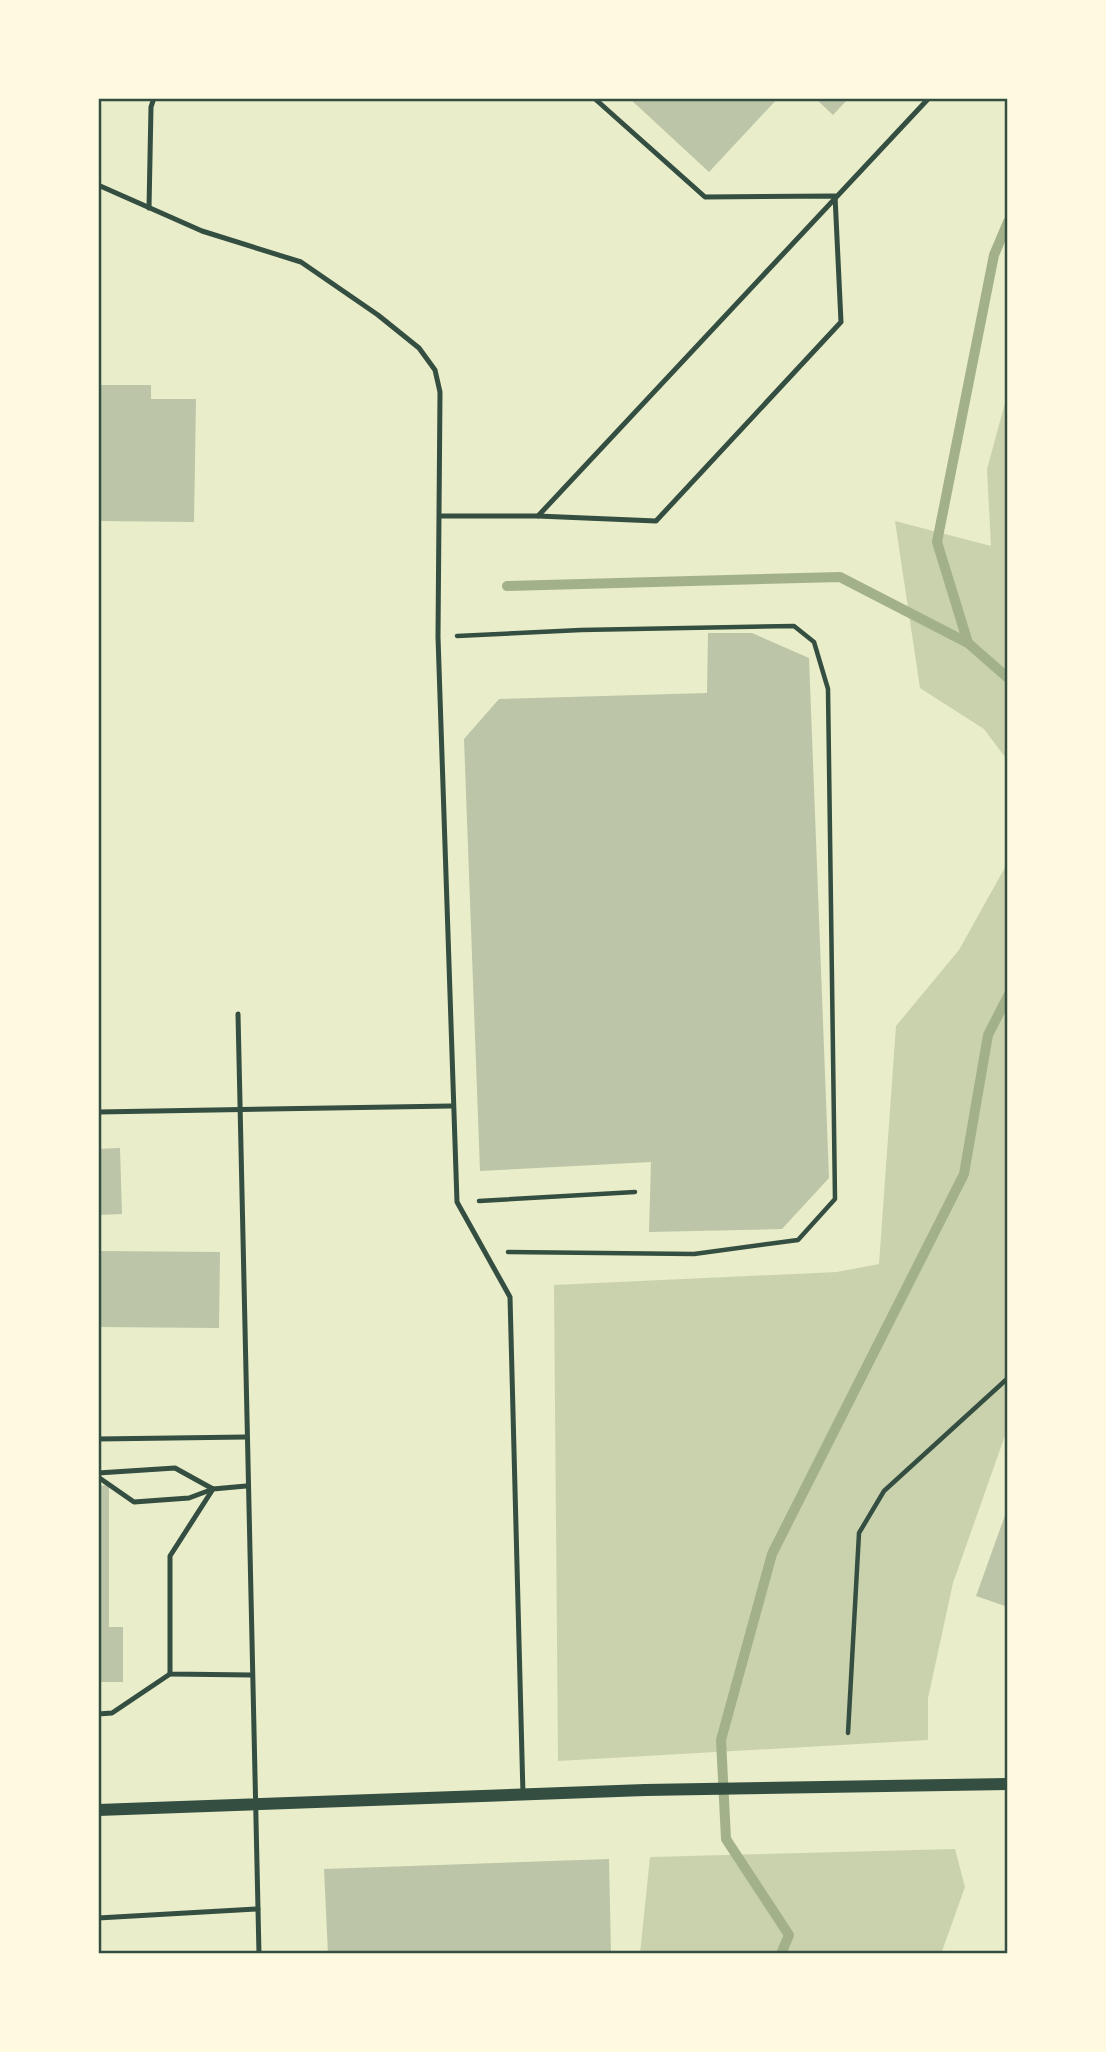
<svg xmlns="http://www.w3.org/2000/svg" width="1106" height="2052" font-family="'Public Sans',sans-serif">
<rect width="100%" height="100%" fill="#e9edc9"/>
<!-- green -->
<g fill="#cad2ad">
<path d="M1008,392V761L984,729L920,688L895,521L991,546L987,469Z"/>
<path d="M1008,862V1427L953,1583L928,1698V1740L558,1761L554,1285L837,1272L879,1264L896,1026L959,950Z"/>
<path d="M955,1849L965,1887L941,1954H640L650,1857Z"/>
</g>
<g fill="none" stroke-linecap="round" stroke-linejoin="round">
<!-- stream -->
<g stroke="#a3b18a" stroke-width="10">
<path d="M1008,222L994,255L937,542L968,643L1008,678"/>
<path d="M507,586L840,577L968,643"/>
<path d="M781,1954L789,1935L726,1839L721,1740L772,1554L964,1174L988,1035L1008,996"/>
</g>
</g>
<!-- building -->
<g fill="#bcc5a7">
<path d="M629,98H778L709,172Z"/>
<path d="M815,98H849L833,115Z"/>
<path d="M98,385H151V399H196L194,522L98,521Z"/>
<path d="M708,633H752L809,658L829,1178L782,1229L649,1232L651,1162L480,1171L464,739L499,699L707,693Z"/>
<path d="M120,1148L122,1214L98,1215V1149Z"/>
<path d="M98,1251L220,1252L219,1328L98,1327Z"/>
<path d="M109,1485V1627H123V1682H98V1486Z"/>
<path d="M1008,1507V1607L976,1596Z"/>
<path d="M609,1859L611,1954H328L324,1869Z"/>
</g>
<g fill="none" stroke-linecap="round" stroke-linejoin="round">
<!-- path -->
<g stroke="#344e41" stroke-width="4.5">
<path d="M457,636L581,630L794,626L814,642L828,689L835,1199L798,1240L694,1254L508,1252"/>
<path d="M479,1201L635,1192"/>
<path d="M848,1733L859,1533L884,1491L1008,1378"/>
</g>
<!-- service -->
<g stroke="#344e41" stroke-width="5">
<path d="M98,185L202,231L301,262L378,315L419,348L435,370L440,392L438,637L457,1202L510,1297L523,1795"/>
<path d="M149,208L151,107L154,98"/>
<path d="M440,516H538L929,98"/>
<path d="M538,516L656,521L841,322L835,196L705,197L594,98"/>
<path d="M238,1014L259,1954"/>
<path d="M98,1112L451,1106"/>
<path d="M98,1439L246,1437"/>
<path d="M98,1473L175,1468L213,1489"/>
<path d="M98,1477L134,1502L189,1498L213,1489"/>
<path d="M246,1486L213,1489L170,1556V1674L252,1675"/>
<path d="M98,1714L112,1713L170,1674"/>
<path d="M98,1918L258,1909"/>
</g>
<!-- tertiary -->
<path stroke="#344e41" stroke-width="12" d="M98,1810L645,1790L1008,1784"/>
</g>
<!-- border -->
<rect width="1106" height="2052" fill="none" stroke="#fefae0" stroke-width="200"/>
<rect x="100" y="100" width="906" height="1852" fill="none" stroke="#344e41" stroke-width="2.5"/>
</svg>
